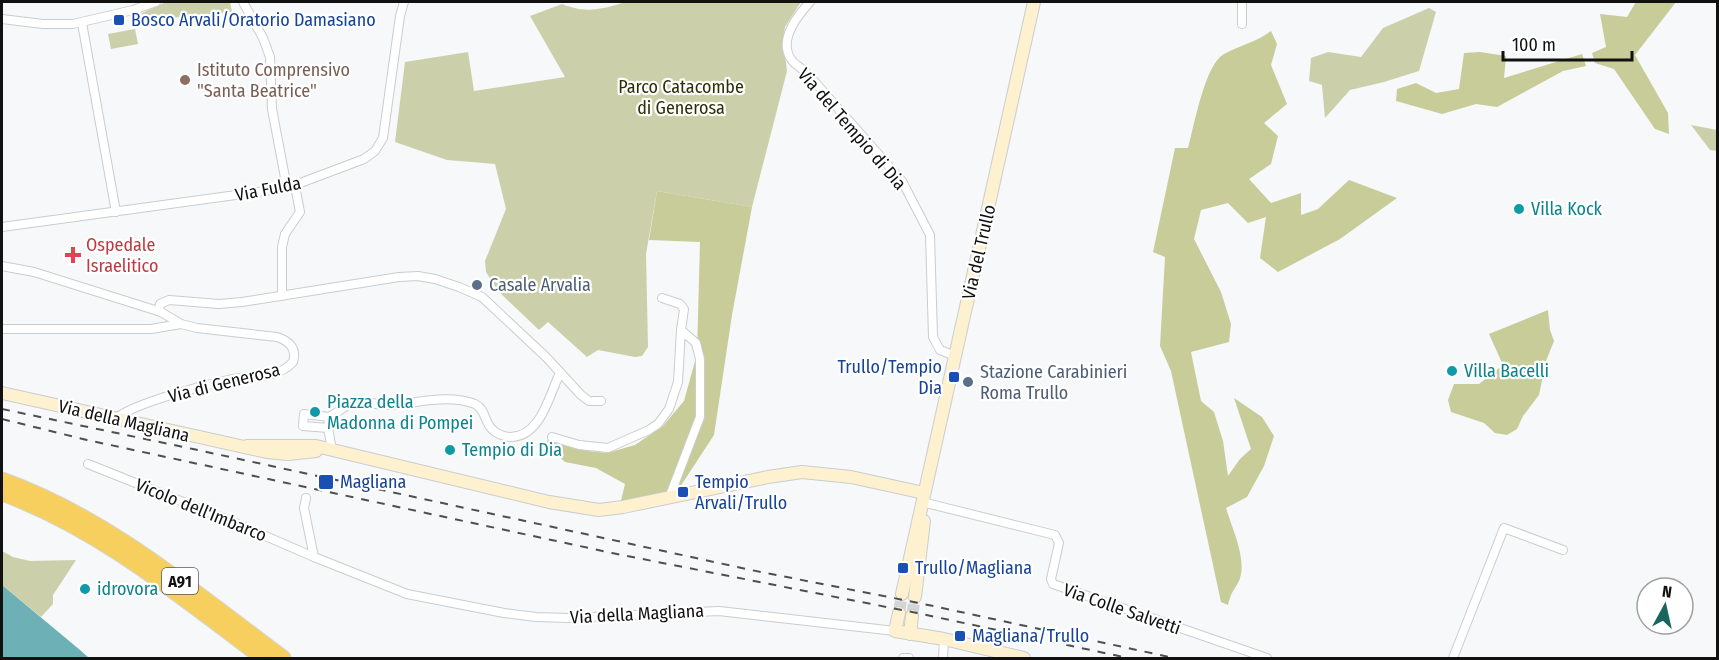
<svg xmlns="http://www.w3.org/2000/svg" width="1719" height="660" font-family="'Fira Sans Condensed',sans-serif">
<rect width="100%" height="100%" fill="#f6f8fa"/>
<!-- green -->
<g fill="#ccd0aa">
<path d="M166,2H230L232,12L139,21L138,15Z"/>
<path d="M626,2H801L785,27L783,40L787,71L752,207L657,191L646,254L648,347L642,356L635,357L598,350L587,357L548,322L539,330L498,291L486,272L485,261L506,209L495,164L447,160L395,142L405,62L468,52L474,91L565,77L530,16L562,4C586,14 602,9 626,2Z"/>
<path d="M1429,8L1436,12L1419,71L1384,82L1350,90L1325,118L1322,85L1309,81L1311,58L1328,52L1361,57L1383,28Z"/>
<path d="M135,29L138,44L111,49L108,34Z"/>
<path d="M1691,125L1717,130V151L1710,150Z"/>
<path d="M2,551L13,557L30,561L76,560L53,595V604L41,617L2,585Z"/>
</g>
<!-- forest -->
<g fill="#c8cc99">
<path d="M1636,2H1676L1635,55L1668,113L1669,134L1655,129L1614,69L1595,63L1592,53L1606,47L1600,14L1627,17Z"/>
<path d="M1271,31L1277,44L1271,65L1287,104L1264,123L1278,136L1271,164L1249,179L1271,203L1301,193V215L1318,209L1349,180L1397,198L1340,239L1278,272L1260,258L1266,217L1248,223L1228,203L1201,210L1194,239L1221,292L1231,324L1229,342L1191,352L1201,401L1214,412L1223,441L1228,476L1240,459L1251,449L1234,398L1262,417L1274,436L1264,466L1247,497L1226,508C1232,529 1249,562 1238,583C1232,593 1231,593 1228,605L1221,602L1171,371L1160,346L1165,257L1153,252L1175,148H1188C1194,126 1205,64 1224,54C1240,45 1257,42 1271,31Z"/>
<path d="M1480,52L1506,56L1504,78L1582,54L1586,66L1563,71L1497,107L1476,104L1442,114L1396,101L1397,89L1416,83L1436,93L1459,89L1464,53Z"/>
<path d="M657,191L752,207L732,315L714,435L678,490L620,505L625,484L596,468L565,462L556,454L539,450L549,439L587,451L607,453L635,445L663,426L684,401L697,354L700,242L649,240Z"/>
<path d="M1548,310L1550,330L1554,341L1546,361L1539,395L1523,416L1517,429L1507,435L1495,433L1484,423L1451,412L1448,400L1454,384H1479L1503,365L1489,334Z"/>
</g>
<!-- water -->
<path fill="#6db0b5" d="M2,585L80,650L89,658H2Z"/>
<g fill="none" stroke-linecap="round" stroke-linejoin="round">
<!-- secondary-tunnel -->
<g stroke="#d4d5d7" stroke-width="12" stroke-dasharray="12 6" stroke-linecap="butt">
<path d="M899,613L902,594"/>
<path d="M912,616L915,597"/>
</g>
<defs>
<g id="street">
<path d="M243,2L263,38L270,57L272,109L287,188"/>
<path d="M810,2C798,15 778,40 791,59C794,64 801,68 806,72L902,181L930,235L933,337L940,350L955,356"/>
<path d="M1242,2V24"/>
<path d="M2,19L43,24H73L133,10L156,2"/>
<path d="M82,23L116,212"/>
<path d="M2,227L287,188L364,159L375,151L383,138L400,16L404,2"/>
<path d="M2,266L34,272L161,312L181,324"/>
<path d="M282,296V247L285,234L300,212L295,186"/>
<path d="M662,298L680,304L684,309L681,330"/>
<path d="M161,312L159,309L160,304L169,300L219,304L242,302L399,277L418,276L435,279L459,287L482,297L546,357L581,395L589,401H601"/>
<path d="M2,329H151L181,324L197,328L277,337C289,341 297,348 293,362C277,380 249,375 228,380C201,386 134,403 115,419"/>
<path d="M329,417C337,413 347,404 356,401C366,399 374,405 383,405C413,405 445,393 475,404C486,409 484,423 493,430C497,434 503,436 509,437C541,438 549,395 560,373"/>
<path d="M328,428L303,426L304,414L329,417L328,428L332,450"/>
<path d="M552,437L579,445L608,448L649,430L658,424L669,409L678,382L681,330L696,343L700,359V417L669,498"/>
<path d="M88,464L233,522L314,557"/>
<path d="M306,498L304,508L314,557L407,594L504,613L536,617L569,618L719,611L895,631"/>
<path d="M922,502L1055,535L1059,543L1051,579L1053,584L1267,658"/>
<path d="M903,658H909"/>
<path d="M943,658L944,639"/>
<path d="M1453,658L1504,528L1563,550"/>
</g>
<g id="secondary">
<path d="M2,393L267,452L288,454L316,451"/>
<path d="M247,446H316L549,502L599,510L623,507L768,477L802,472L851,477L924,493"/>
<path d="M902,594L1034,2"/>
<path d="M915,597L924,521"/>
<path d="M899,613L895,631L944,639L1024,658"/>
<path d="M910,634L912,616"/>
</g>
<g id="highway">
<path d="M2,480C108,518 194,592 283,658"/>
<path d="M2,493C100,529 180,596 263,658"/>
</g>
</defs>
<!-- street casing -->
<use href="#street" stroke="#cbccce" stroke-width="10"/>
<!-- secondary casing -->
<use href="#secondary" stroke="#cbccce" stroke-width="14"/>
<!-- highway casing -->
<use href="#highway" stroke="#d4d4d4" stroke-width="17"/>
<!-- street -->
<use href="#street" stroke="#fff" stroke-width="8"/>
<!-- secondary -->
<use href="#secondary" stroke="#fdf1cf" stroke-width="12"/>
<!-- highway -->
<use href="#highway" stroke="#f7cf5e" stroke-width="15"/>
<!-- rail -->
<g stroke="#4e4f50" stroke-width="2" stroke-dasharray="8 8" stroke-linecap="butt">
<path d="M2,409L193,449L751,570L919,603L1174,658"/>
<path d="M2,419L87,440L612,553L917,613L1128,658"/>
</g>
</g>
<!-- markers -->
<g fill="#1a4fb4" stroke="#fff" stroke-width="2">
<rect x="113" y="14" width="12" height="12" rx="3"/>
<rect x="948" y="371" width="12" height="12" rx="3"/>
<rect x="318" y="474" width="16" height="16" rx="3"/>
<rect x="677" y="486" width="12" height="12" rx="3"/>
<rect x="897" y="562" width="12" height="12" rx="3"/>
<rect x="954" y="630" width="12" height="12" rx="3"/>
</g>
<circle fill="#8d6e63" stroke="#fff" stroke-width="2" cx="185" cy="80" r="6"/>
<g fill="#0f9aa8" stroke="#fff" stroke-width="2">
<circle cx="1519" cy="209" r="6"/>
<circle cx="1452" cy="371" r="6"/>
<circle cx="315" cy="412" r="6"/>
<circle cx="450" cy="450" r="6"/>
<circle cx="85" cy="589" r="6"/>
</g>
<path fill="#e0444e" stroke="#fff" stroke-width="2" d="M70 246h6v6h6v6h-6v6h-6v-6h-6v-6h6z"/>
<g fill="#5c6f8a" stroke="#fff" stroke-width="2">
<circle cx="477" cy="285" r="6"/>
<circle cx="968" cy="382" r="6"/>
</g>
<g text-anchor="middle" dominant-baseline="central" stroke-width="4.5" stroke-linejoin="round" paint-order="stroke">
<!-- shield labels -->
<rect fill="#fff" stroke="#585859" stroke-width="1.5" x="162" y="568" width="36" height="26" rx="4.5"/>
<g font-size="16" font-weight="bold" fill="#111112">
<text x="180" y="581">A91</text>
</g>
<!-- transit labels -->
<g font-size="18" fill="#164399" stroke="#fff" text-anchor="start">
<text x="131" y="20">Bosco Arvali/Oratorio Damasiano</text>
<text x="942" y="367" text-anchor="end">Trullo/Tempio<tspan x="942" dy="21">Dia</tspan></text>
<text x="340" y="482">Magliana</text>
<text x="695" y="482">Tempio<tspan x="695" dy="21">Arvali/Trullo</tspan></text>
<text x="915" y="568">Trullo/Magliana</text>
<text x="972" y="636">Magliana/Trullo</text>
</g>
<!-- education labels -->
<g font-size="18" fill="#785e54" stroke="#fff" text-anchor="start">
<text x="197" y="70">Istituto Comprensivo<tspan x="197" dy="21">"Santa Beatrice"</tspan></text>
</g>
<!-- park labels -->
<g font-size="18" fill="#2e2f06" stroke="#fff">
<text x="681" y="87">Parco Catacombe<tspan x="681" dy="21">di Generosa</tspan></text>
</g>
<!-- street labels -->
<g font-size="18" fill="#111112" stroke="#fff">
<text transform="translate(852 129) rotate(49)">Via del Tempio di Dia</text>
<text transform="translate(268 189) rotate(-11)">Via Fulda</text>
<text transform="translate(979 252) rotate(-77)">Via del Trullo</text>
<text transform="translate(224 383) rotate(-14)">Via di Generosa</text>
<text transform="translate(124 421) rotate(13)">Via della Magliana</text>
<text transform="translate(201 510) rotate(22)">Vicolo dell'Imbarco</text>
<text transform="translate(1122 609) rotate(19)">Via Colle Salvetti</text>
<text transform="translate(637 614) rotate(-3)">Via della Magliana</text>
</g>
<!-- culture labels -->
<g font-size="18" fill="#0d838f" stroke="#fff" text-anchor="start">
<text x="1531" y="209">Villa Kock</text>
<text x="1464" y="371">Villa Bacelli</text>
<text x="327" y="402">Piazza della<tspan x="327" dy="21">Madonna di Pompei</tspan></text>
<text x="462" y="450">Tempio di Dia</text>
<text x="97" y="589">idrovora</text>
</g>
<!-- health labels -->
<g font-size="18" fill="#be3a42" stroke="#fff" text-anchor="start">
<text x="86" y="245">Ospedale<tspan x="86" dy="21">Israelitico</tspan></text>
</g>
<!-- service labels -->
<g font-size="18" fill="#4e5e75" stroke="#fff" text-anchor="start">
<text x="489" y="285">Casale Arvalia</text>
<text x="980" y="372">Stazione Carabinieri<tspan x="980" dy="21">Roma Trullo</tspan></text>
</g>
</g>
<!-- border -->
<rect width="1719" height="660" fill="none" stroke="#111112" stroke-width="6"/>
<!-- north arrow -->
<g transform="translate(1665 606) rotate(8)"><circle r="28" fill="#ffffff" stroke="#a0a0a0" stroke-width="1.5"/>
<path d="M0-4.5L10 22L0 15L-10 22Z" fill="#196560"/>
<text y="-9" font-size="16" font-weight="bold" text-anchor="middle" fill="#111112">N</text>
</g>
<!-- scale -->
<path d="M1503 51v9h129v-9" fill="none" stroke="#111112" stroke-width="3"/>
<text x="1512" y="51" font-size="18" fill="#111112" stroke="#ffffff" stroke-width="4.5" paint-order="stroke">100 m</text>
</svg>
